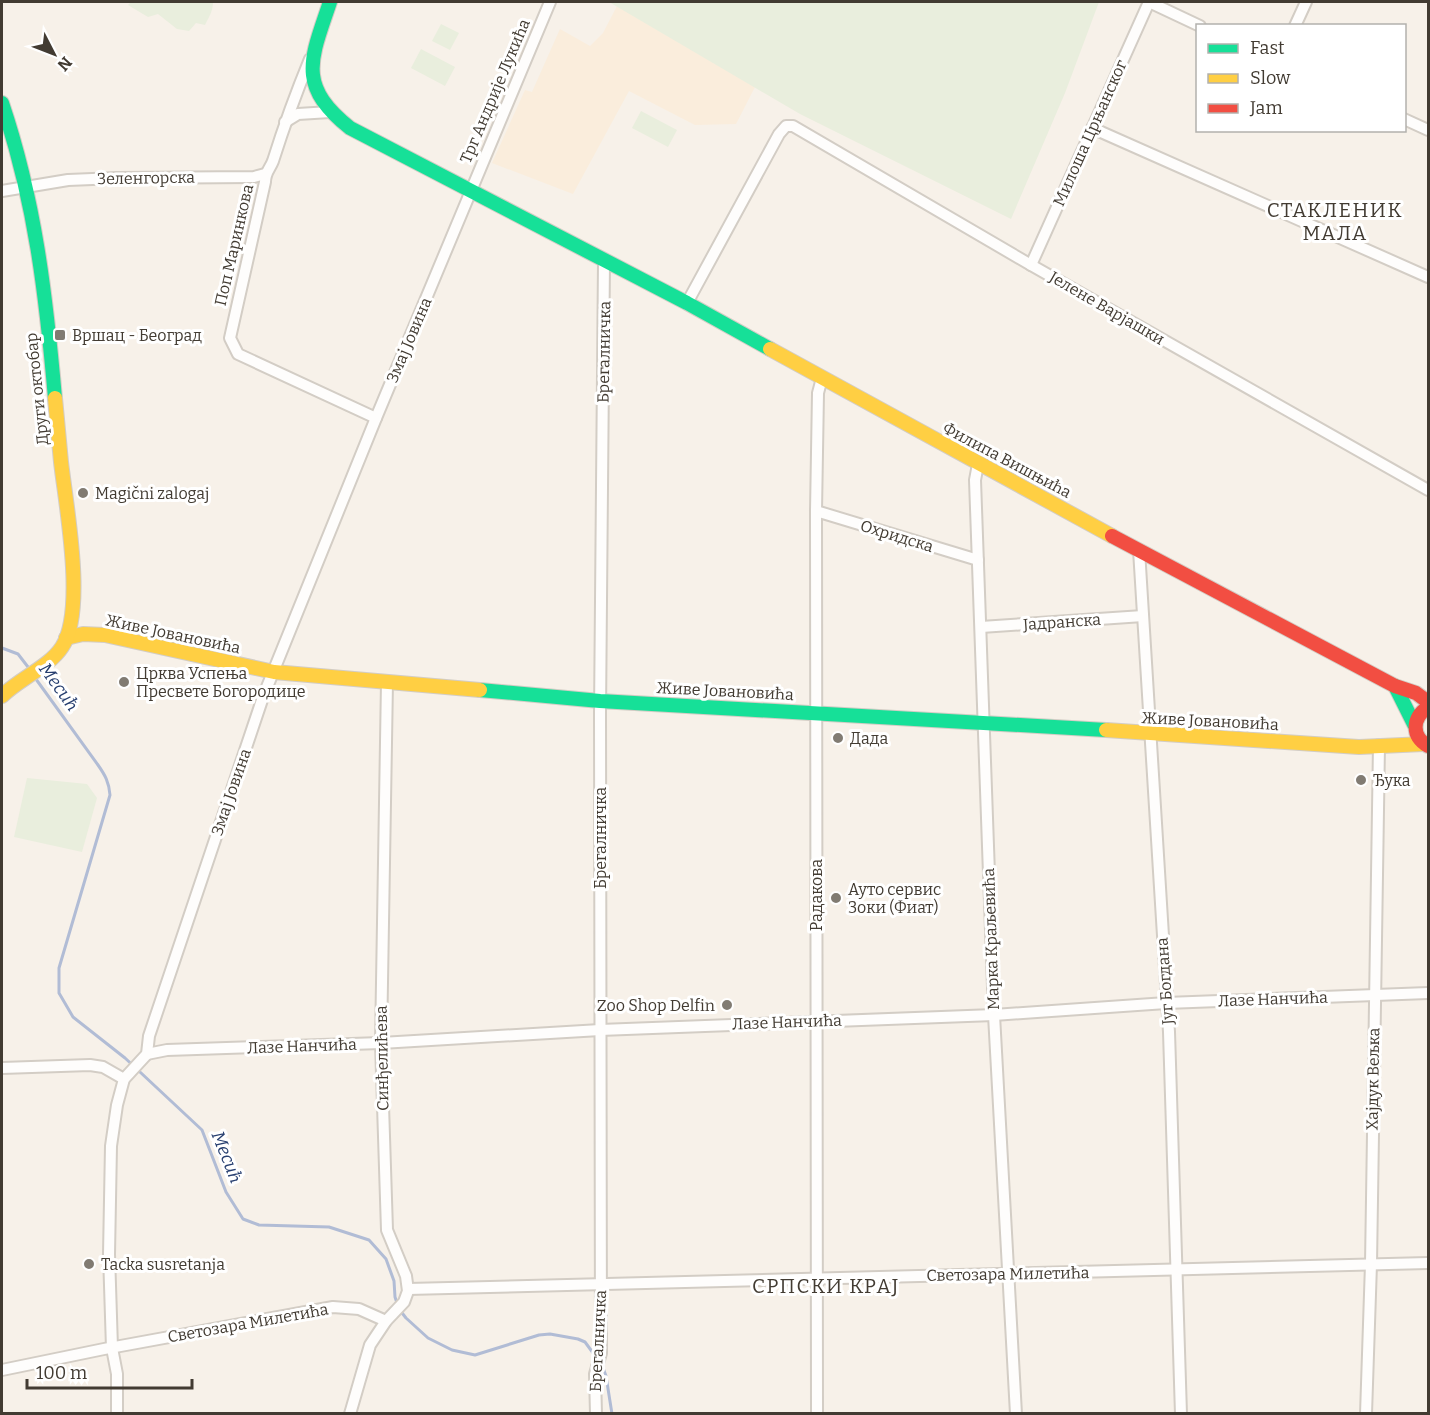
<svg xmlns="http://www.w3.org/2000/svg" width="1430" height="1415" font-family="Bitter,serif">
<rect width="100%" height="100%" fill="#f7f1e9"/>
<!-- built -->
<path fill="#faeddc" d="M617,6L755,87L736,124L695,125L629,91L573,194L492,163L525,90L532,92L560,29L590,46L603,33Z"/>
<!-- green -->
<g fill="#e9eedd">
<path d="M131,2H213C213,11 209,17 205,25L196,23L189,31L177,29L158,14L148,17L128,5Z"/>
<path d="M609,2H1099L1065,93L1011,219L800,114Z"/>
<path d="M441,24L459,33L450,50L432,41Z"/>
<path d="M421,49L455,67L445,86L411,68Z"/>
<path d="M641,111L677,130L668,147L632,128Z"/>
<path d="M27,778L87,784L97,798L82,852L14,837Z"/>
</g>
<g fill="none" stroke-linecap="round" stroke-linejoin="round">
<!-- stream -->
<g stroke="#b1bcd5" stroke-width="3">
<path d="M2,648L18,654L28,667"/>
<path d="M33,675L98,765C105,775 109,782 110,795L59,968V993L73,1017L125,1058L202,1130L226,1192L243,1219L259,1225L329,1227L369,1240L386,1259L394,1281L395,1297L399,1309L406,1318L428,1338L452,1350L475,1355L539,1335L550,1334L578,1339L585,1342L596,1357"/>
<path d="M602,1365L606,1376L612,1414"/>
</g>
<defs>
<g id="street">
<path d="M1149,2L1200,26"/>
<path d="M1295,26L1306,2"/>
<path d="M310,59C296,93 284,126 273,161C270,169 265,172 265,182L230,338L238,354L376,418"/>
<path d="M1404,119L1428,130"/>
<path d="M285,122L298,114L330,112"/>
<path d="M1092,128L1428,277"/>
<path d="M2,191L68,180L117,178L254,177L265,174"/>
<path d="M1031,265L1149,2"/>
<path d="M687,303L779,134L786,126H793L1031,265L1428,490"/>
<path d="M978,464L975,480L994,1015L1016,1414"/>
<path d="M816,511L978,560"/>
<path d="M1139,550L1169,1032L1181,1414"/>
<path d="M981,627L1143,616"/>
<path d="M147,1054L167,1050L381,1043L600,1030L994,1015L1166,1003L1428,993"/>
<path d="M2,1068L90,1065L103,1067L124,1079"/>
<path d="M408,1289L1428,1263"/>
<path d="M2,1370L104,1349L333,1307L359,1309L386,1321"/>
<path d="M117,1414V1374L112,1348L109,1254L111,1146L117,1105L124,1079L147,1054L149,1036L263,697L376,418L550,2"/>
<path d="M350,1414L370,1345L386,1321L404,1302L408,1291L406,1276L387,1230L381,1043L387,682"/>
<path d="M596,1414L595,1374L601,1353L600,713L604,261"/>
<path d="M817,1414L816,511L818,393L822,378"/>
<path d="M1366,1414L1371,1264L1379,745"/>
</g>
<g id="fast">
<path d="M330,2C311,59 296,85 350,128L687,303L770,349"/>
<path d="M2,103C35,201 46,295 55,398"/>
<path d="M1395,686L1414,724"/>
<path d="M480,690L600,701L1106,730"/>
</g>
<g id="slow">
<path d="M770,349L1112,536"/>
<path d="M66,638L83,634L105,635L274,672L480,690"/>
<path d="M2,696C19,679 49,667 62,647C86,610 66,506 61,462C59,441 57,419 55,398"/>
<path d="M1106,730L1359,747L1424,744"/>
</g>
<g id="jam">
<path d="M1112,536L1395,686L1416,693L1428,702"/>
<path d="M1428,707C1412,718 1411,736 1428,746"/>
</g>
</defs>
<!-- street casing -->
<use href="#street" stroke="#d3cdc5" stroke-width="14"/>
<!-- fast casing -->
<use href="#fast" stroke="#d3cdc5" stroke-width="16"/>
<!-- slow casing -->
<use href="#slow" stroke="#d3cdc5" stroke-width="16"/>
<!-- jam casing -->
<use href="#jam" stroke="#d3cdc5" stroke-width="16"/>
<!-- street -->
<use href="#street" stroke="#fefdfc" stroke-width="10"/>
<!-- fast -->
<use href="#fast" stroke="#16e098" stroke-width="14"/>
<!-- slow -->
<use href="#slow" stroke="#ffcf43" stroke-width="14"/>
<!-- jam -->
<use href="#jam" stroke="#f24e42" stroke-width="14"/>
</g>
<!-- markers -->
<g fill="#817b72" stroke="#fff" stroke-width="2">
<rect x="54" y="329" width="12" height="12" rx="3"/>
<circle cx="83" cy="493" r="6"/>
<circle cx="124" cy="682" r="6"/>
<circle cx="838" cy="738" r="6"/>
<circle cx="1361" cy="780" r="6"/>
<circle cx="836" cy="898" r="6"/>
<circle cx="727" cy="1005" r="6"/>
<circle cx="89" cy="1264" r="6"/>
</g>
<g text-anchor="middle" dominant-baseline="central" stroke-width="6" stroke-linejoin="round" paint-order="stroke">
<!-- street labels -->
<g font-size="16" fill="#423b32" stroke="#fff">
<text transform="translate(495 91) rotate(-67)">Трг Андрије Лукића</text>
<text transform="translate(1090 133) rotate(-66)">Милоша Црњанског</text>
<text transform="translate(146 178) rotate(-1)">Зеленгорска</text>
<text transform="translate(234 245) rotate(-77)">Поп Маринкова</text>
<text transform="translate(1107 308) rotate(30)">Јелене Варјашки</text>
<text transform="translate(409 340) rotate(-67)">Змај Јовина</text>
<text transform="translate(604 352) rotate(-89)">Брегалничка</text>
<text transform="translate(37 389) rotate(-96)">Други октобар</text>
<text transform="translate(1007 460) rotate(28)">Филипа Вишњића</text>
<text transform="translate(897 536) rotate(17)">Охридска</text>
<text transform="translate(1062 622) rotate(-4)">Јадранска</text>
<text transform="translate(173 634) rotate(12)">Живе Јовановића</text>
<text transform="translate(725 691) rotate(3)">Живе Јовановића</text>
<text transform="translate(1210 721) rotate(3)">Живе Јовановића</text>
<text transform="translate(231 792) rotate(-71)">Змај Јовина</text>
<text transform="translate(600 838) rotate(-90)">Брегалничка</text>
<text transform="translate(816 895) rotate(-90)">Радакова</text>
<text transform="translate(991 939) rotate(-92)">Марка Краљевића</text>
<text transform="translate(1165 981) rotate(-94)">Југ Богдана</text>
<text transform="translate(1273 999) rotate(-2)">Лазе Нанчића</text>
<text transform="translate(787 1022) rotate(-2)">Лазе Нанчића</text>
<text transform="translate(302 1046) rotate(-2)">Лазе Нанчића</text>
<text transform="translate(382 1058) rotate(-91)">Синђелићева</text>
<text transform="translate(1373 1079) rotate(-89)">Хајдук Вељка</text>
<text transform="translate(1008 1274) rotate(-1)">Светозара Милетића</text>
<text transform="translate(248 1323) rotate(-10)">Светозара Милетића</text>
<text transform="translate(598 1341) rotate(-87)">Брегалничка</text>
</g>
<!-- poi labels -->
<g font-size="16" fill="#423b32" stroke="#fff" text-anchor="start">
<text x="72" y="335">Вршац - Београд</text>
<text x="95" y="493">Magični zalogaj</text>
<text x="136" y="673">Црква Успења<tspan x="136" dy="18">Пресвете Богородице</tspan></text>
<text x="850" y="738">Дада</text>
<text x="1373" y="780">Ђука</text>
<text x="848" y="889">Ауто сервис<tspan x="848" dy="18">Зоки (Фиат)</tspan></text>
<text x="715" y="1005" text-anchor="end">Zoo Shop Delfin</text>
<text x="101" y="1264">Tacka susretanja</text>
</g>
<!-- water labels -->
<g font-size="18" font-style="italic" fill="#263e6f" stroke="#fff">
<text transform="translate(59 687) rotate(54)">Месић</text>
<text transform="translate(227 1157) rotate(68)">Месић</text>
</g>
<!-- quarter labels -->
<g font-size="20" letter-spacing="1.5" fill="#423b32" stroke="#fff">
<text x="1335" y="210">СТАКЛЕНИК<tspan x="1335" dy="23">МАЛА</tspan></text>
<text x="826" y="1286">СРПСКИ КРАЈ</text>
</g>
</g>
<!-- border -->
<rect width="1430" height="1415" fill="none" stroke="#423b32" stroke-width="6"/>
<!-- legend -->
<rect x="1196" y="24" width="210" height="108" fill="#ffffff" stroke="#b3b1ad" stroke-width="1.5"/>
<rect x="1208" y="44" width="30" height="9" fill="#16e098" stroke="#b3b1ad" stroke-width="1.5"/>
<text x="1250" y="54" font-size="18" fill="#423b32">Fast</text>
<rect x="1208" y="74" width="30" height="9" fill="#ffcf43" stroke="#b3b1ad" stroke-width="1.5"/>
<text x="1250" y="84" font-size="18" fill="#423b32">Slow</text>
<rect x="1208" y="104" width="30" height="9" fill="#f24e42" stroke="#b3b1ad" stroke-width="1.5"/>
<text x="1250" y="114" font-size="18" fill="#423b32">Jam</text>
<!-- north arrow -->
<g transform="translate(54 54) rotate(132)" stroke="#ffffff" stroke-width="4.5" paint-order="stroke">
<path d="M0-4.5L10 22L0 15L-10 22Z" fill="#423b32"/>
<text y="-9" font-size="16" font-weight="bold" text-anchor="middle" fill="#423b32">N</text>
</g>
<!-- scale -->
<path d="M27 1379v9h165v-9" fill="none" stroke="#423b32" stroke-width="3"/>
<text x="36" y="1379" font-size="18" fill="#423b32" stroke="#ffffff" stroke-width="4.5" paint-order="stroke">100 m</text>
</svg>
